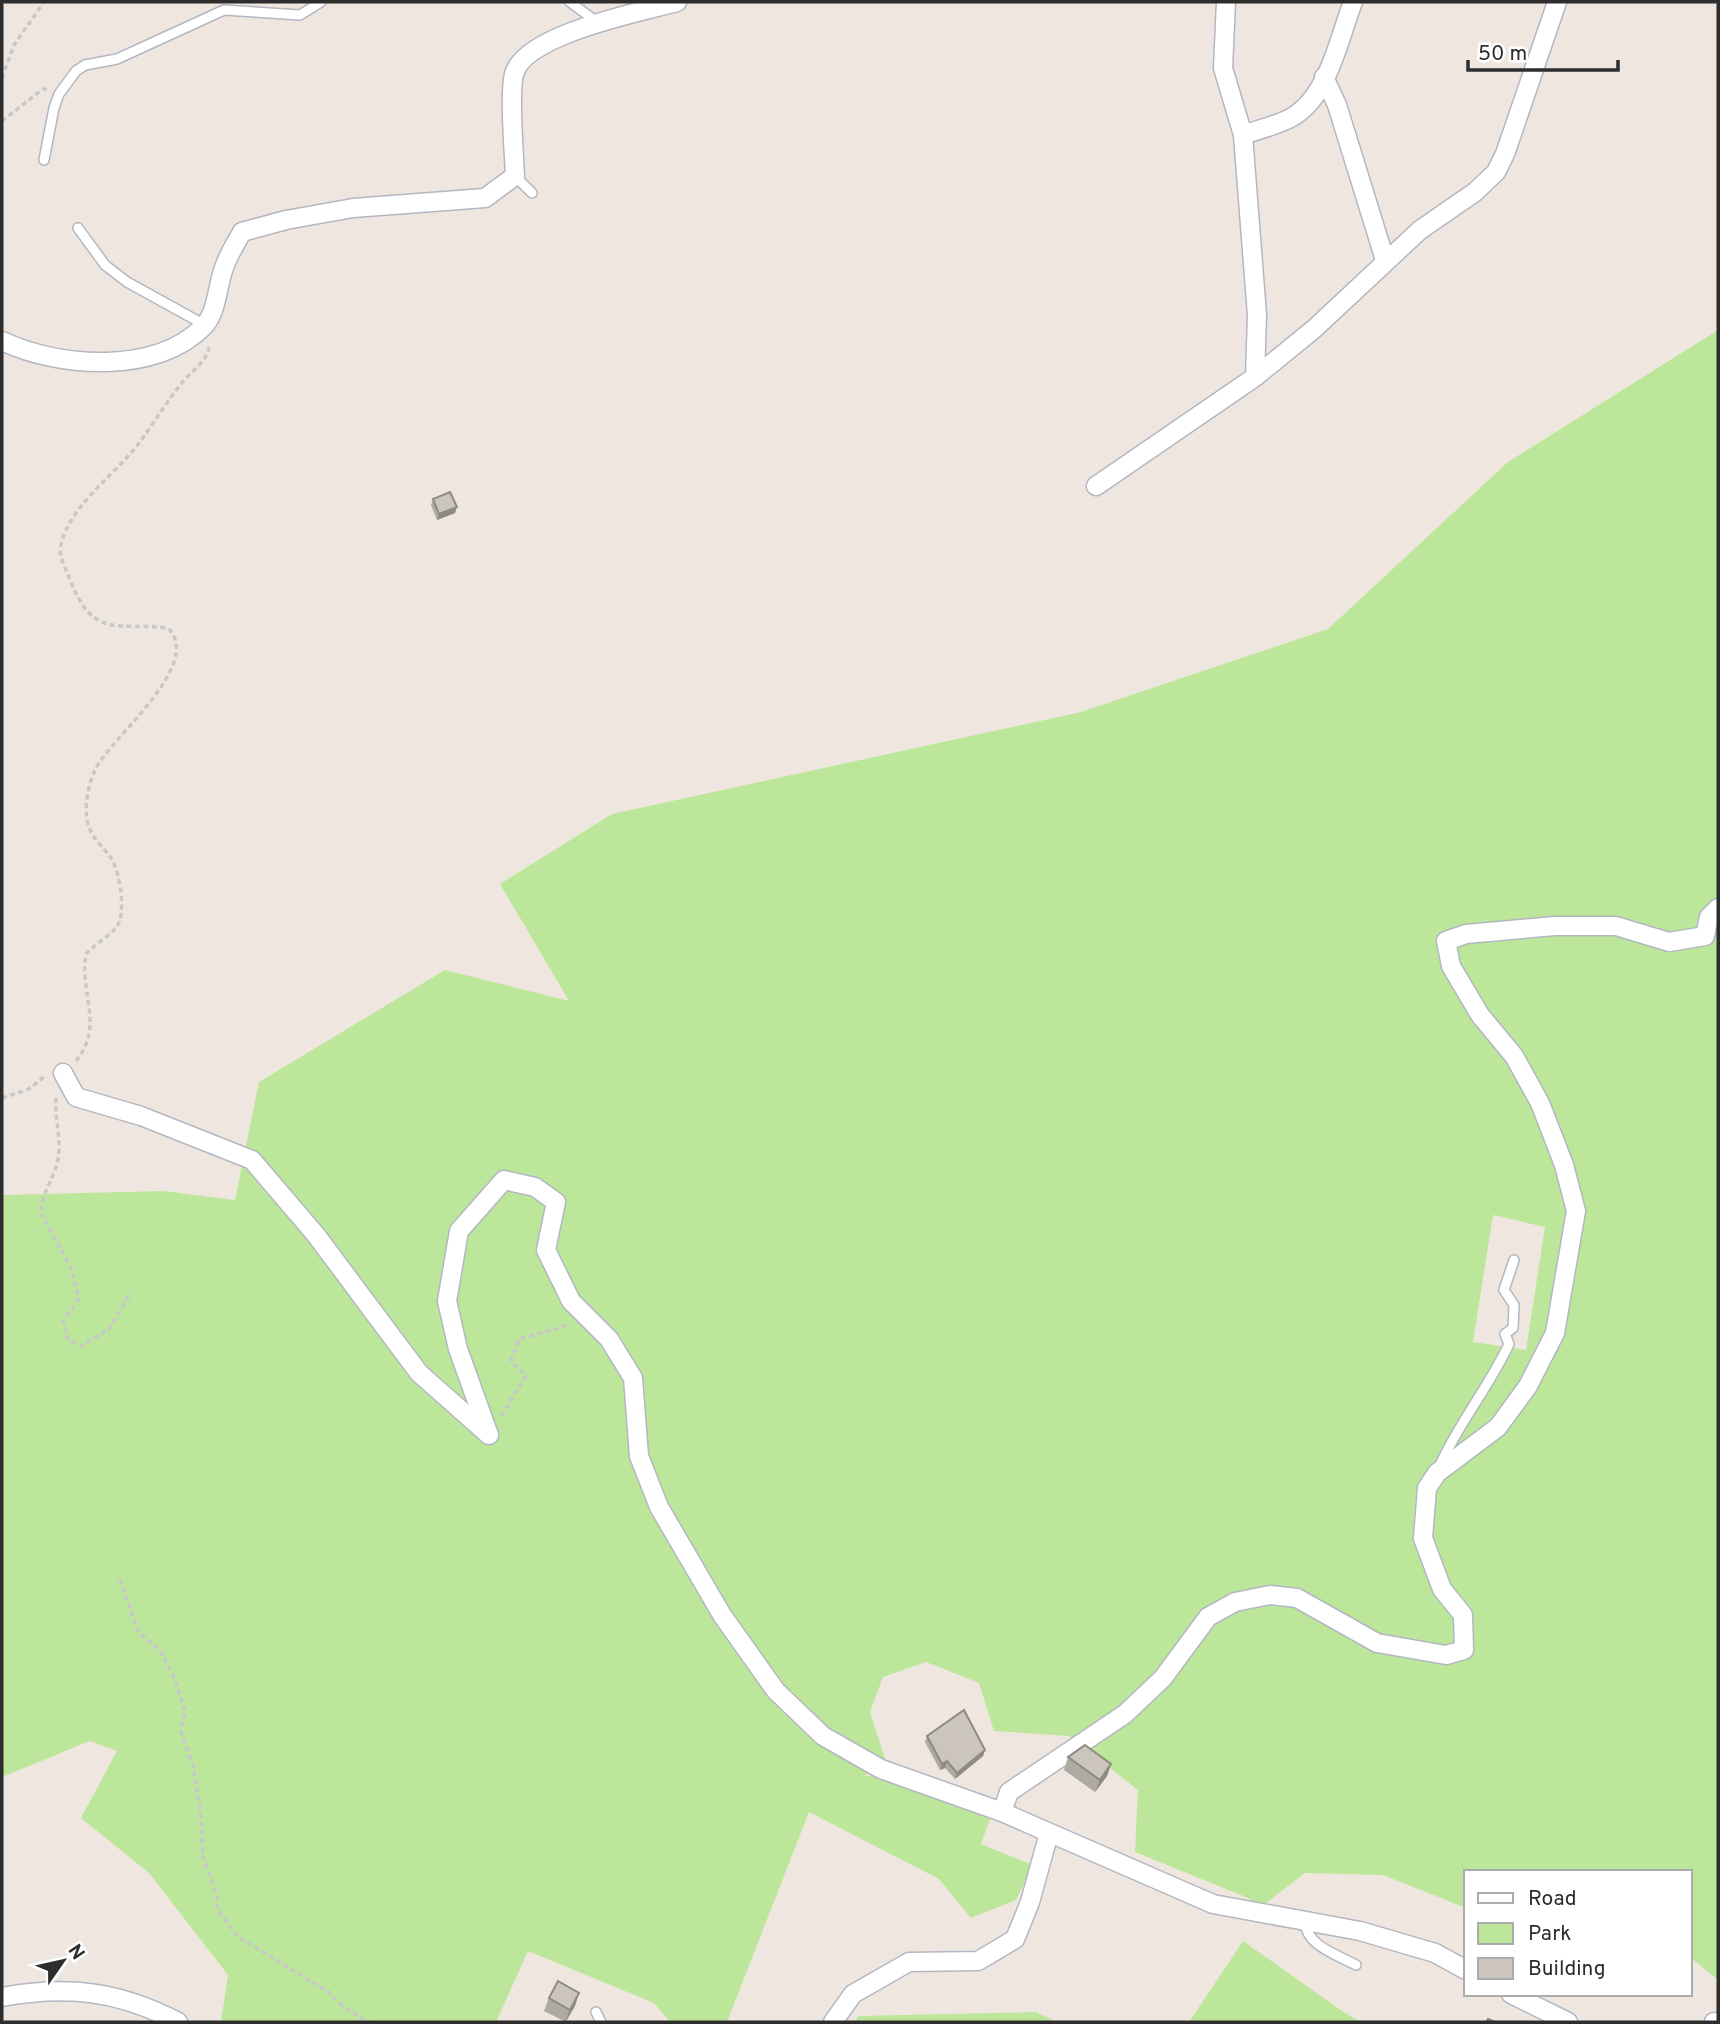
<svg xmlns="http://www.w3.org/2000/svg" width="1720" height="2024" font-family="Overpass,sans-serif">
<rect width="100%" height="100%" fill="#efe7df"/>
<!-- green -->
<g fill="#bce79a" fill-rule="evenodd">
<path d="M1718,330V1980L1690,1957V1872H1466V1908L1383,1875L1305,1873L1261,1907L1248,1898L1135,1852L1138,1790L1069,1736L994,1731L979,1683L926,1662L883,1677L870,1712L886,1762L864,1776H878L991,1816L981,1844L1033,1865L1016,1900L971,1918L939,1879L809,1812L727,2022H670L654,2003L528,1951L496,2022H221L228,1975L149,1873L81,1818L117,1751L90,1741L2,1777V1195L163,1191L235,1200L259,1082L445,970L569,1001L500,884L612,814L1081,712L1328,629L1508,462ZM1493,1215L1545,1227L1526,1350L1473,1342Z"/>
<path d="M1243,1941L1345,2013L1361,2022H1189Z"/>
<path d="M1036,2012L1057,2022H855L858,2016Z"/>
</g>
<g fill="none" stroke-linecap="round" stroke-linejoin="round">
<defs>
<g id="service">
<path d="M570,2L597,22"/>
<path d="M44,160L54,108L59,94L76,71L85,65L117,59L224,10L300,15L321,2"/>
<path d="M515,176L532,193"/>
<path d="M78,228L105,265L127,282L205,325"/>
<path d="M1440,1465C1460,1421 1489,1387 1509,1344L1505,1334L1513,1328L1514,1305L1504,1290L1514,1260"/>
<path d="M1305,1921C1306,1946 1336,1954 1356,1965"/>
<path d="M596,2012L601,2022"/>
</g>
<g id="minor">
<path d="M1226,2L1223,68L1243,135"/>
<path d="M1324,77L1337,105L1385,260"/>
<path d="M2,341C59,368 157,375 204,326C218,311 217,284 225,265C229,254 236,243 242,232L286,220L353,208L485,198L515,176C514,153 509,93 514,74C525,34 641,12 677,2"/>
<path d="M1255,377L1314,329L1420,230L1475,192L1496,172L1505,154L1557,2"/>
<path d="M1096,486L1255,377L1257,315L1243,135C1259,129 1280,125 1294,116C1329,94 1339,38 1353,2"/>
<path d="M63,1073L76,1097L141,1116L252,1160L316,1235L419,1373L489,1435L458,1349L447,1301L459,1231L504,1180L535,1187L556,1202L546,1250L571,1301L609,1339L633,1378L639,1456L659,1507L722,1615L776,1691L823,1736L881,1769L1002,1812L1213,1904L1360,1931L1435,1953L1466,1970"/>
<path d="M1002,1812L1009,1792L1125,1714L1163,1678L1208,1617L1235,1602L1270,1595L1297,1598L1377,1643L1446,1655L1464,1650L1463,1615L1442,1589L1423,1538L1427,1488L1437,1473L1498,1427L1528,1386L1555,1333L1576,1211L1564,1165L1540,1103L1514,1056L1480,1015L1451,966L1446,941L1466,934L1555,926H1616L1669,942L1705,936L1709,917L1718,908"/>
<path d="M1511,1994L1568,2022"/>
<path d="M2,1997C68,1985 119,1991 178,2022"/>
<path d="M833,2022L853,1994L909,1962L978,1961L1015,1939L1030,1902L1049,1833"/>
<path d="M1714,2022H1718"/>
</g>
</defs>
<!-- service casing -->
<use href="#service" stroke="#b3b7c1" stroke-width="12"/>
<!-- minor casing -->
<use href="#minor" stroke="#b3b7c1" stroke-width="21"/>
<!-- path -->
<g stroke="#c8c8c8" stroke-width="3.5" stroke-dasharray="5 3.5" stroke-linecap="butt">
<path d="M2,78L14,45L44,2"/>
<path d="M2,121L43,89L48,90"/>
<path d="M76,1061C105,1025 79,994 86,954C95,943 116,934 120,920C124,903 120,873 111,858C104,848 93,839 89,827C83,811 88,785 95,770C108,740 205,665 168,628C117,622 94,640 70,580C65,565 57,557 62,540C74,505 107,480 131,453C149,432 163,406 181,384C191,371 206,363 209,347"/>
<path d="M2,1098L29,1089L46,1075"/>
<path d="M56,1098C54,1120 63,1140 57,1164C52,1180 43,1193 40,1211L71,1268L79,1299L63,1321L67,1338L81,1346L109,1329L131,1292"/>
<path d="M501,1416L526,1376L511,1361L519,1339L559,1328L569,1323"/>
<path d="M120,1579L138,1631L161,1652L175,1680L185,1711L181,1732L193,1765L201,1816L203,1858L217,1896V1909L237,1936L330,1993L342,2006L368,2022"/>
</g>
<!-- service -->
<use href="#service" stroke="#fff" stroke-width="9"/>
<!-- minor -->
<use href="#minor" stroke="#fff" stroke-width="18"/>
</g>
<!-- wall -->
<g fill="#afa9a3">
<path d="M433,499L455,513L437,520L431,505Z"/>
<path d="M927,1736L985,1750L983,1756L955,1779L945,1768L940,1770L925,1742Z"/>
<path d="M1068,1757L1111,1764L1107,1776L1095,1792L1064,1770Z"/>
<path d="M549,1998L575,2006L566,2022L544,2011Z"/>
</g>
<!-- shaded-wall -->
<g fill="#8e8a84">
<path d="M457,507L455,513L437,520L439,514Z"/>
<path d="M985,1750L983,1756L955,1779L957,1773Z"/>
<path d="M947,1761L945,1768L940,1770L942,1764Z"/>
<path d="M1111,1764L1107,1776L1095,1792L1100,1780Z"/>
<path d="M579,1993L575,2006L565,2022L570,2010Z"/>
</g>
<!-- building -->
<g fill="#cbc5bd" stroke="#8e8a84" stroke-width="2">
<path d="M450,492L457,507L439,514L433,499Z"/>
<path d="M964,1710L985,1750L957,1773L947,1761L942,1764L927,1736Z"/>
<path d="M1085,1745L1111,1764L1100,1780L1068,1757Z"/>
<path d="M558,1981L579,1993L570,2010L549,1998Z"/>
<path d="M1488,2019L1495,2022H1486Z"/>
</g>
<!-- border -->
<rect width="1720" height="2024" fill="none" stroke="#2d2d2d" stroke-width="7"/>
<!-- legend -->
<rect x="1464" y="1870" width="228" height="126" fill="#ffffff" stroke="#ababab" stroke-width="2"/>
<rect x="1478" y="1893" width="35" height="10" fill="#ffffff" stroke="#ababab" stroke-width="2"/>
<text x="1528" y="1905" font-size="21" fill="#2d2d2d">Road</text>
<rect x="1478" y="1923" width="35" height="21" fill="#bce79a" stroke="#ababab" stroke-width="2"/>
<text x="1528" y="1940" font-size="21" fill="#2d2d2d">Park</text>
<rect x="1478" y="1958" width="35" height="21" fill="#cbc5bd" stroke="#ababab" stroke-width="2"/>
<text x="1528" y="1975" font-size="21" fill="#2d2d2d">Building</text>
<!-- north arrow -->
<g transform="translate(63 1961) rotate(56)" stroke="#ffffff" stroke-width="5" paint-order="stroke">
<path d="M0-5L12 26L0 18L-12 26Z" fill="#2d2d2d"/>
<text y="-10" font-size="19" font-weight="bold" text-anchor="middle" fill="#2d2d2d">N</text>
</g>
<!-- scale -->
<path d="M1468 60v10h150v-10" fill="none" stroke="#2d2d2d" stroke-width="3.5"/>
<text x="1478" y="60" font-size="21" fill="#2d2d2d" stroke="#ffffff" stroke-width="5" paint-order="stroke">50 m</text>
</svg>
